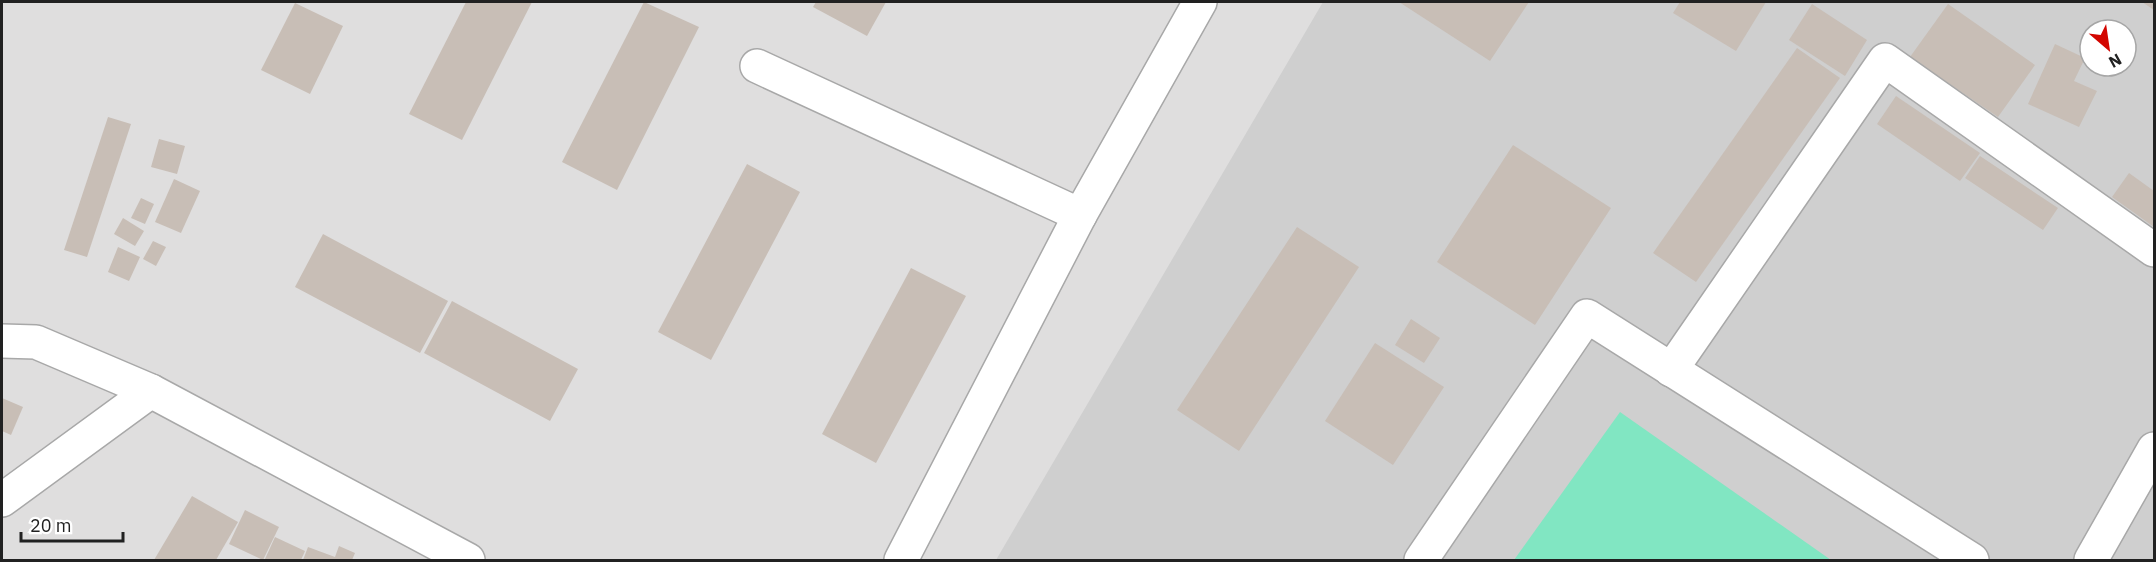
<svg xmlns="http://www.w3.org/2000/svg" width="2156" height="562" font-family="'IBM Plex Sans',sans-serif">
<rect width="100%" height="100%" fill="#f2efe8"/>
<!-- residential -->
<path fill="#dfdede" fill-rule="evenodd" d="M2,2H2154V560H2ZM2090,30H2126V66H2090Z"/>
<!-- religious -->
<path fill="#cfcfcf" fill-rule="evenodd" d="M1323,2H2154V560H996ZM2090,30H2126V66H2090Z"/>
<!-- pitch -->
<path fill="#81e6c2" d="M1620,412L1831,560H1514Z"/>
<!-- building -->
<g fill="#c8beb6">
<path d="M466,2H532L462,140L409,114Z"/>
<path d="M644,2L699,27L617,190L562,162Z"/>
<path d="M816,2H886L867,36L813,7Z"/>
<path d="M1399,2H1529L1490,61Z"/>
<path d="M1680,2H1766L1736,51L1673,13Z"/>
<path d="M2142,2H2154V10Z"/>
<path d="M295,3L343,26L310,94L261,70Z"/>
<path d="M1812,4L1867,40L1845,76L1789,40Z"/>
<path d="M1948,4L2035,65L1998,117L1910,57Z"/>
<path d="M2055,44L2085,58L2074,81L2097,91L2079,127L2028,104Z"/>
<path d="M1797,48L1840,78L1696,282L1653,253Z"/>
<path d="M1896,96L1980,153L1960,181L1877,124Z"/>
<path d="M108,117L131,124L87,257L64,250Z"/>
<path d="M159,139L185,146L177,174L151,167Z"/>
<path d="M1513,145L1611,208L1535,325L1437,262Z"/>
<path d="M1980,156L2058,208L2043,230L1965,178Z"/>
<path d="M747,164L800,192L711,360L658,332Z"/>
<path d="M2129,173L2154,191V227L2112,197Z"/>
<path d="M174,179L200,191L181,233L155,222Z"/>
<path d="M141,198L154,204L145,224L131,218Z"/>
<path d="M123,218L144,231L135,246L114,234Z"/>
<path d="M1297,227L1359,267L1239,451L1177,410Z"/>
<path d="M323,234L448,301L420,353L295,287Z"/>
<path d="M153,241L166,247L156,266L143,259Z"/>
<path d="M118,247L140,257L129,281L108,272Z"/>
<path d="M911,268L966,296L876,463L822,434Z"/>
<path d="M452,301L578,369L550,421L424,353Z"/>
<path d="M1411,319L1440,338L1424,363L1395,345Z"/>
<path d="M1375,343L1444,387L1393,465L1325,421Z"/>
<path d="M2,398L23,407L11,435L2,431Z"/>
<path d="M192,496L238,522L216,560H154Z"/>
<path d="M245,510L279,527L263,560L229,544Z"/>
<path d="M275,537L305,551L301,560L265,559Z"/>
<path d="M339,546L355,553L352,560H303L308,547L335,557Z"/>
</g>
<g fill="none" stroke-linecap="round" stroke-linejoin="round">
<defs>
<g id="minor">
<path d="M757,66L1080,215"/>
<path d="M2,341L36,342L151,391L468,560"/>
<path d="M1671,370L1885,60L2154,250"/>
<path d="M2,500L151,391"/>
<path d="M901,560L1080,215L1200,2"/>
<path d="M1421,560L1587,316L1972,560"/>
<path d="M2091,560L2154,449"/>
</g>
</defs>
<!-- minor casing -->
<use href="#minor" stroke="#a8a8a8" stroke-width="36"/>
<!-- minor -->
<use href="#minor" stroke="#fff" stroke-width="33"/>
</g>
<!-- border -->
<rect width="2156" height="562" fill="none" stroke="#212121" stroke-width="6"/>
<!-- north arrow -->
<g transform="translate(2108 48) rotate(151)"><circle r="28" fill="#ffffff" stroke="#a6a6a6" stroke-width="1.5"/>
<path d="M0-4.5L10 22L0 15L-10 22Z" fill="#d30600"/>
<text y="-9" font-size="16" font-weight="bold" text-anchor="middle" fill="#212121">N</text>
</g>
<!-- scale -->
<path d="M21 532v9h102v-9" fill="none" stroke="#212121" stroke-width="3"/>
<text x="30" y="532" font-size="18" fill="#212121" stroke="#ffffff" stroke-width="4.5" paint-order="stroke">20 m</text>
</svg>
